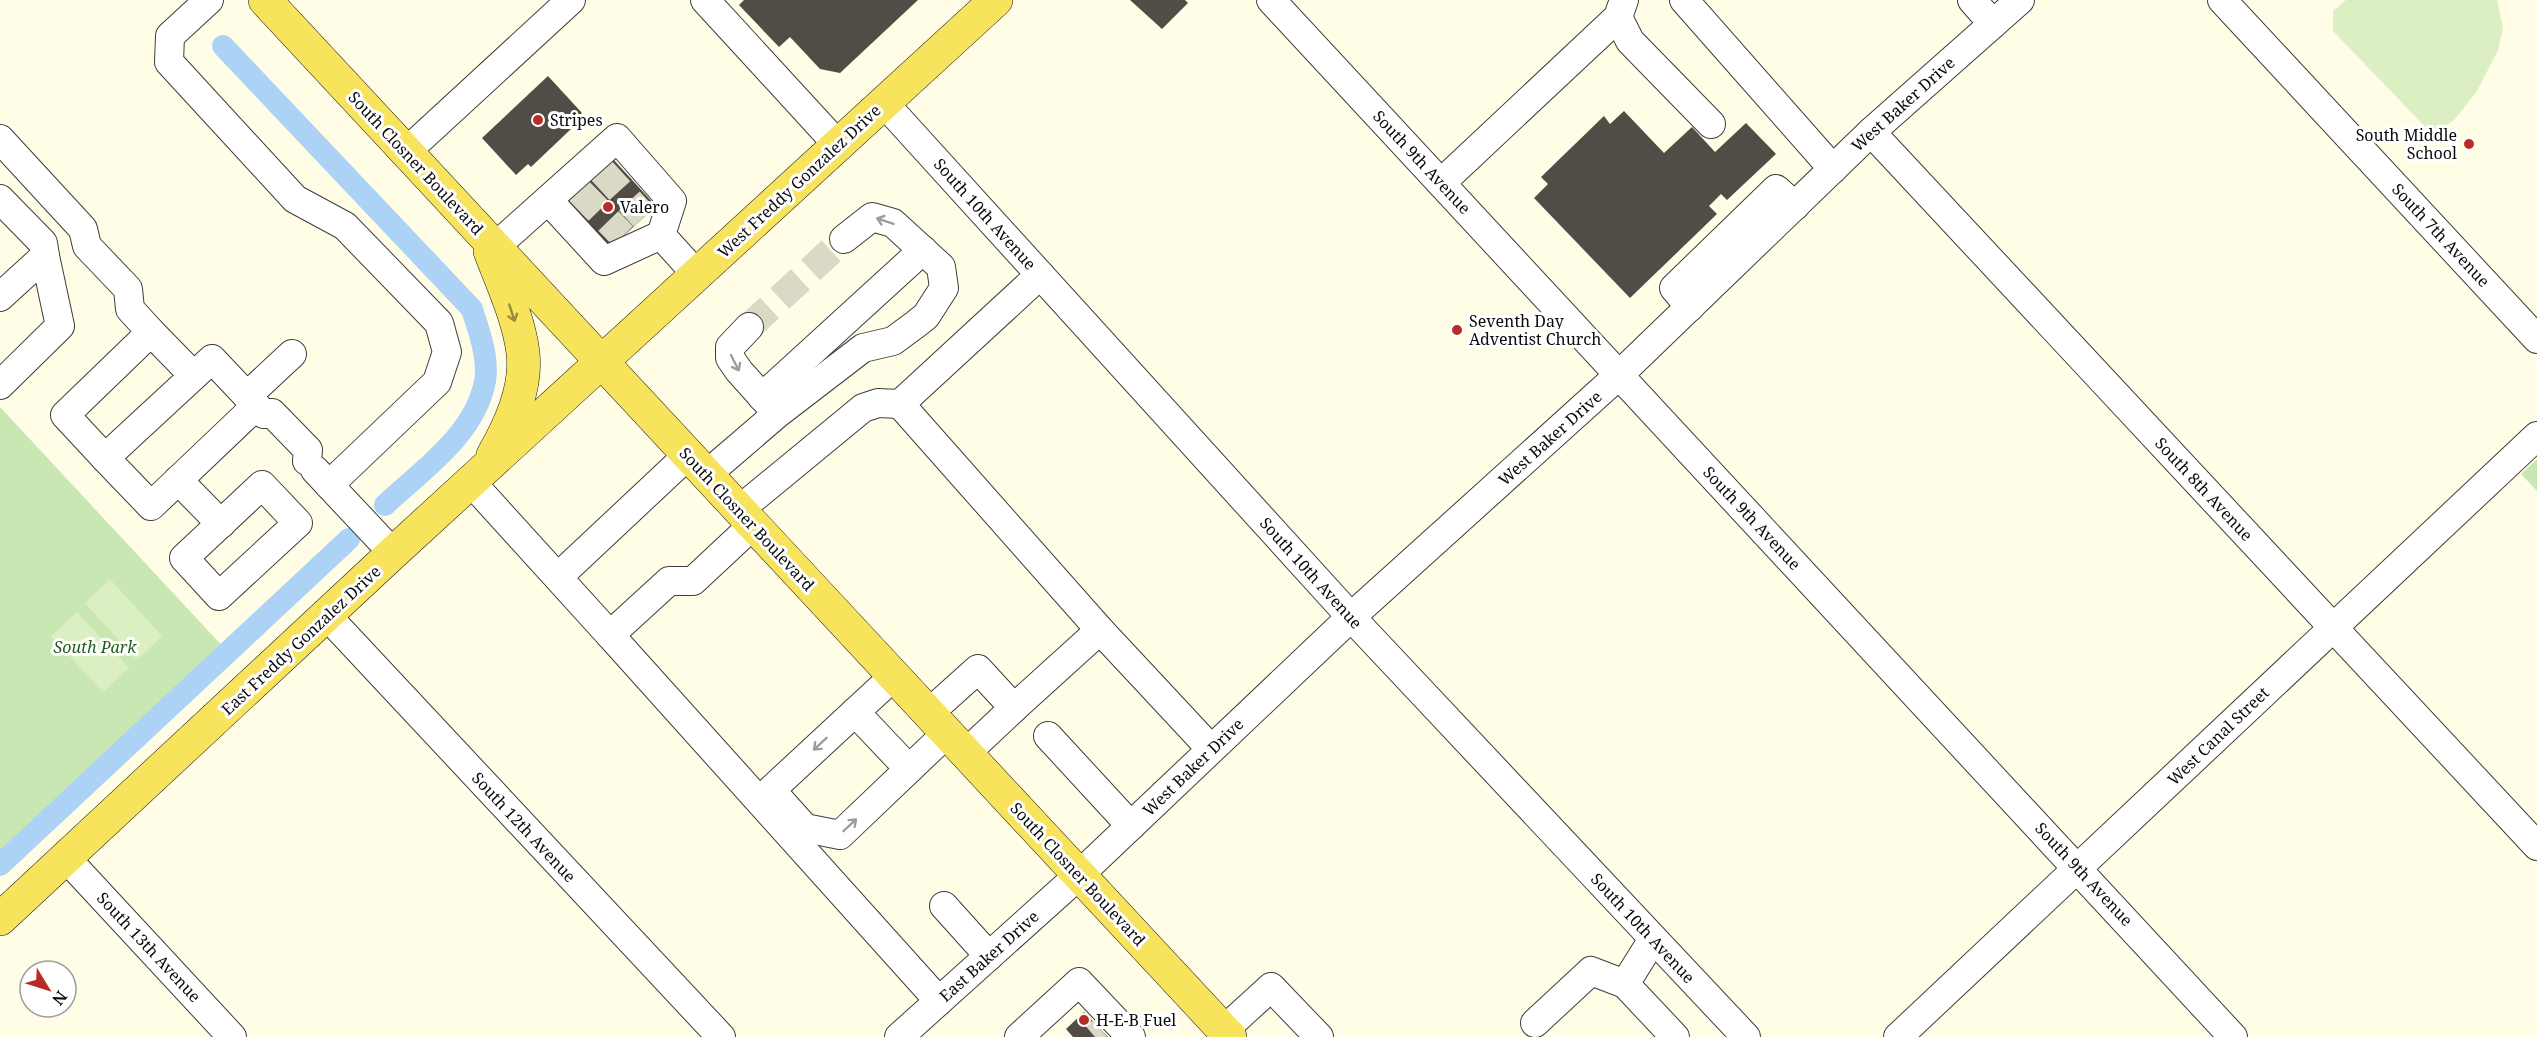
<svg xmlns="http://www.w3.org/2000/svg" width="2537" height="1037" font-family="'Noto Serif',serif">
<rect width="100%" height="100%" fill="#fffde6"/>
<!-- green -->
<g fill="#c8e7b2">
<path d="M0,407L227,651L0,863Z"/>
<path d="M2537,459V491L2521,474Z"/>
</g>
<!-- pitch -->
<g fill="#dbefc3">
<path d="M2346,0H2497L2503,28L2498,50L2477,91L2454,120L2433,135L2333,31V11Z"/>
<path d="M110,579L162,636L137,660L85,603Z"/>
<path d="M77,612L129,668L103,692L51,636Z"/>
</g>
<g fill="none" stroke-linecap="round" stroke-linejoin="round">
<!-- canal -->
<g stroke="#acd2f5" stroke-width="22">
<path d="M223,46L472,309C479,332 489,357 485,381C475,435 422,470 385,505"/>
<path d="M0,865L349,539"/>
</g>
</g>
<!-- building -->
<g fill="#524c46">
<path d="M744,0H918L840,73L820,69L790,37L779,47L739,5Z"/>
<path d="M1130,0H1185L1188,3L1162,29Z"/>
<path d="M548,76L582,113L568,126L571,129L531,167L528,164L516,175L482,138Z"/>
<path d="M1624,111L1664,153L1692,127L1715,152L1746,123L1776,154L1727,200L1721,194L1709,206L1717,214L1630,298L1534,198L1548,184L1541,177L1604,116L1610,124Z"/>
<path d="M613,159L656,206L604,254L561,207Z"/>
<path d="M1084,1012L1102,1031L1108,1037H1073L1066,1029Z"/>
</g>
<g fill="none" stroke-linecap="round" stroke-linejoin="round">
<!-- minor-tunnel -->
<g stroke="#dad9c5" stroke-width="28" stroke-dasharray="28 14" stroke-linecap="butt">
<path d="M601,170L644,217"/>
<path d="M579,191L623,236"/>
<path d="M749,327L844,239"/>
<path d="M1095,1037L1102,1031"/>
</g>
<defs>
<g id="minor">
<path d="M209,0L170,36L169,62L295,199L345,226L439,323L447,352L437,382L329,485"/>
<path d="M705,0L838,145"/>
<path d="M1271,0L2233,1037"/>
<path d="M1684,0L1833,169"/>
<path d="M1972,0L1993,24"/>
<path d="M2222,0L2537,339"/>
<path d="M1618,17L1630,41L1711,124"/>
<path d="M884,103L1351,617L1746,1037"/>
<path d="M1871,132L2537,846"/>
<path d="M0,139L83,229L87,246L128,289L130,309L151,332L65,415L105,458L212,359L264,414L272,413L308,450L307,461"/>
<path d="M406,152L571,0"/>
<path d="M1441,183L1618,17L1624,0"/>
<path d="M0,199L43,243L45,256"/>
<path d="M548,200L604,261L661,235"/>
<path d="M495,247L617,138L672,201L661,235L697,275"/>
<path d="M1040,275L900,404L1100,630L1211,749"/>
<path d="M0,297L45,256L60,326L0,385"/>
<path d="M1690,307L1674,288L1776,189L1795,206"/>
<path d="M749,327L730,347V358L739,371L774,410"/>
<path d="M151,332L193,375"/>
<path d="M247,396L292,354"/>
<path d="M762,397L923,250"/>
<path d="M105,458L151,506L256,406"/>
<path d="M315,470L393,553"/>
<path d="M706,475L777,414L863,348L893,341L916,324L926,316L944,288L941,267L893,223L872,217L844,239"/>
<path d="M178,480L221,524"/>
<path d="M471,482L610,635L669,581H693L753,525"/>
<path d="M262,485L298,523L219,596L184,558Z"/>
<path d="M739,510L863,408L878,403L900,404"/>
<path d="M558,577L688,455"/>
<path d="M328,617L721,1037"/>
<path d="M610,635L939,1001"/>
<path d="M894,676L771,790L805,828L840,835L947,733"/>
<path d="M855,712L909,769"/>
<path d="M929,713L978,669L1014,708L1100,630"/>
<path d="M1048,736L1131,826"/>
<path d="M966,753L1014,708"/>
<path d="M65,857L232,1037"/>
<path d="M944,906L989,956"/>
<path d="M1653,939L1625,984L1675,1037"/>
<path d="M1535,1023L1591,971L1625,984"/>
<path d="M1224,1030L1271,987L1319,1037"/>
<path d="M899,1037L1079,875L1351,617L1619,375L1871,132L2020,0"/>
<path d="M1019,1037L1079,982L1131,1037"/>
<path d="M1898,1037L2537,436"/>
</g>
<g id="major">
<path d="M265,0L1230,1037"/>
<path d="M490,251C502,283 519,319 523,353C527,388 510,426 493,455"/>
<path d="M0,919L393,553L996,0"/>
</g>
</defs>
<!-- minor casing -->
<use href="#minor" stroke="#3d3d3d" stroke-width="30"/>
<!-- major casing -->
<use href="#major" stroke="#1b1b1b" stroke-width="34"/>
<!-- minor -->
<use href="#minor" stroke="#fff" stroke-width="28"/>
<!-- major -->
<use href="#major" stroke="#f8e35d" stroke-width="33"/>
</g>
<!-- one-way arrows -->
<defs><path id="oneway-shaft" d="M-6 0H5M1.5-3L5.5 0L1.5 3" fill="none" stroke-width="1.6" stroke-linecap="round" stroke-linejoin="round" transform="scale(1.5)"/></defs>
<g stroke="#9d9d9d">
<use href="#oneway-shaft" transform="translate(885 221) rotate(-161)"/>
<use href="#oneway-shaft" transform="translate(735 363) rotate(63)"/>
<use href="#oneway-shaft" transform="translate(820 744) rotate(137)"/>
<use href="#oneway-shaft" transform="translate(850 825) rotate(-43)"/>
</g>
<use stroke="#998c3c" href="#oneway-shaft" transform="translate(512 313) rotate(72)"/>
<!-- markers -->
<g fill="#b72c24" stroke="#fff" stroke-width="2">
<circle cx="538" cy="120" r="6"/>
<circle cx="2469" cy="144" r="6"/>
<circle cx="608" cy="207" r="6"/>
<circle cx="1457" cy="330" r="6"/>
<circle cx="1084" cy="1020" r="6"/>
</g>
<g text-anchor="middle" dominant-baseline="central" stroke-width="6" stroke-linejoin="round" paint-order="stroke">
<!-- street labels -->
<g font-size="16" fill="#0a0a0a" stroke="#fff">
<text transform="translate(1903 104) rotate(-42)">West Baker Drive</text>
<text transform="translate(1422 162) rotate(47)">South 9th Avenue</text>
<text transform="translate(416 163) rotate(47)">South Closner Boulevard</text>
<text transform="translate(799 181) rotate(-43)">West Freddy Gonzalez Drive</text>
<text transform="translate(985 214) rotate(48)">South 10th Avenue</text>
<text transform="translate(2441 235) rotate(47)">South 7th Avenue</text>
<text transform="translate(1550 438) rotate(-42)">West Baker Drive</text>
<text transform="translate(2204 489) rotate(47)">South 8th Avenue</text>
<text transform="translate(1752 518) rotate(47)">South 9th Avenue</text>
<text transform="translate(747 519) rotate(47)">South Closner Boulevard</text>
<text transform="translate(1311 573) rotate(48)">South 10th Avenue</text>
<text transform="translate(301 640) rotate(-43)">East Freddy Gonzalez Drive</text>
<text transform="translate(2218 736) rotate(-44)">West Canal Street</text>
<text transform="translate(1193 767) rotate(-44)">West Baker Drive</text>
<text transform="translate(524 827) rotate(47)">South 12th Avenue</text>
<text transform="translate(1078 874) rotate(47)">South Closner Boulevard</text>
<text transform="translate(2084 874) rotate(47)">South 9th Avenue</text>
<text transform="translate(1643 928) rotate(47)">South 10th Avenue</text>
<text transform="translate(149 947) rotate(47)">South 13th Avenue</text>
<text transform="translate(989 956) rotate(-42)">East Baker Drive</text>
</g>
<!-- poi labels -->
<g font-size="16" fill="#0a0a0a" stroke="#fff" text-anchor="start">
<text x="550" y="120">Stripes</text>
<text x="2457" y="135" text-anchor="end">South Middle<tspan x="2457" dy="18">School</tspan></text>
<text x="620" y="207">Valero</text>
<text x="1469" y="321">Seventh Day<tspan x="1469" dy="18">Adventist Church</tspan></text>
<text x="1096" y="1020">H-E-B Fuel</text>
</g>
<!-- park labels -->
<g font-size="16" font-style="italic" fill="#235f1c" stroke="#fff">
<text x="95" y="647">South Park</text>
</g>
</g>
<!-- north arrow -->
<g transform="translate(48 989) rotate(128)"><circle r="28" fill="#ffffff" stroke="#9d9d9d" stroke-width="1.5"/>
<path d="M0-4.5L10 22L0 15L-10 22Z" fill="#b72c24"/>
<text y="-9" font-size="16" font-weight="bold" text-anchor="middle" fill="#0a0a0a">N</text>
</g>
</svg>
